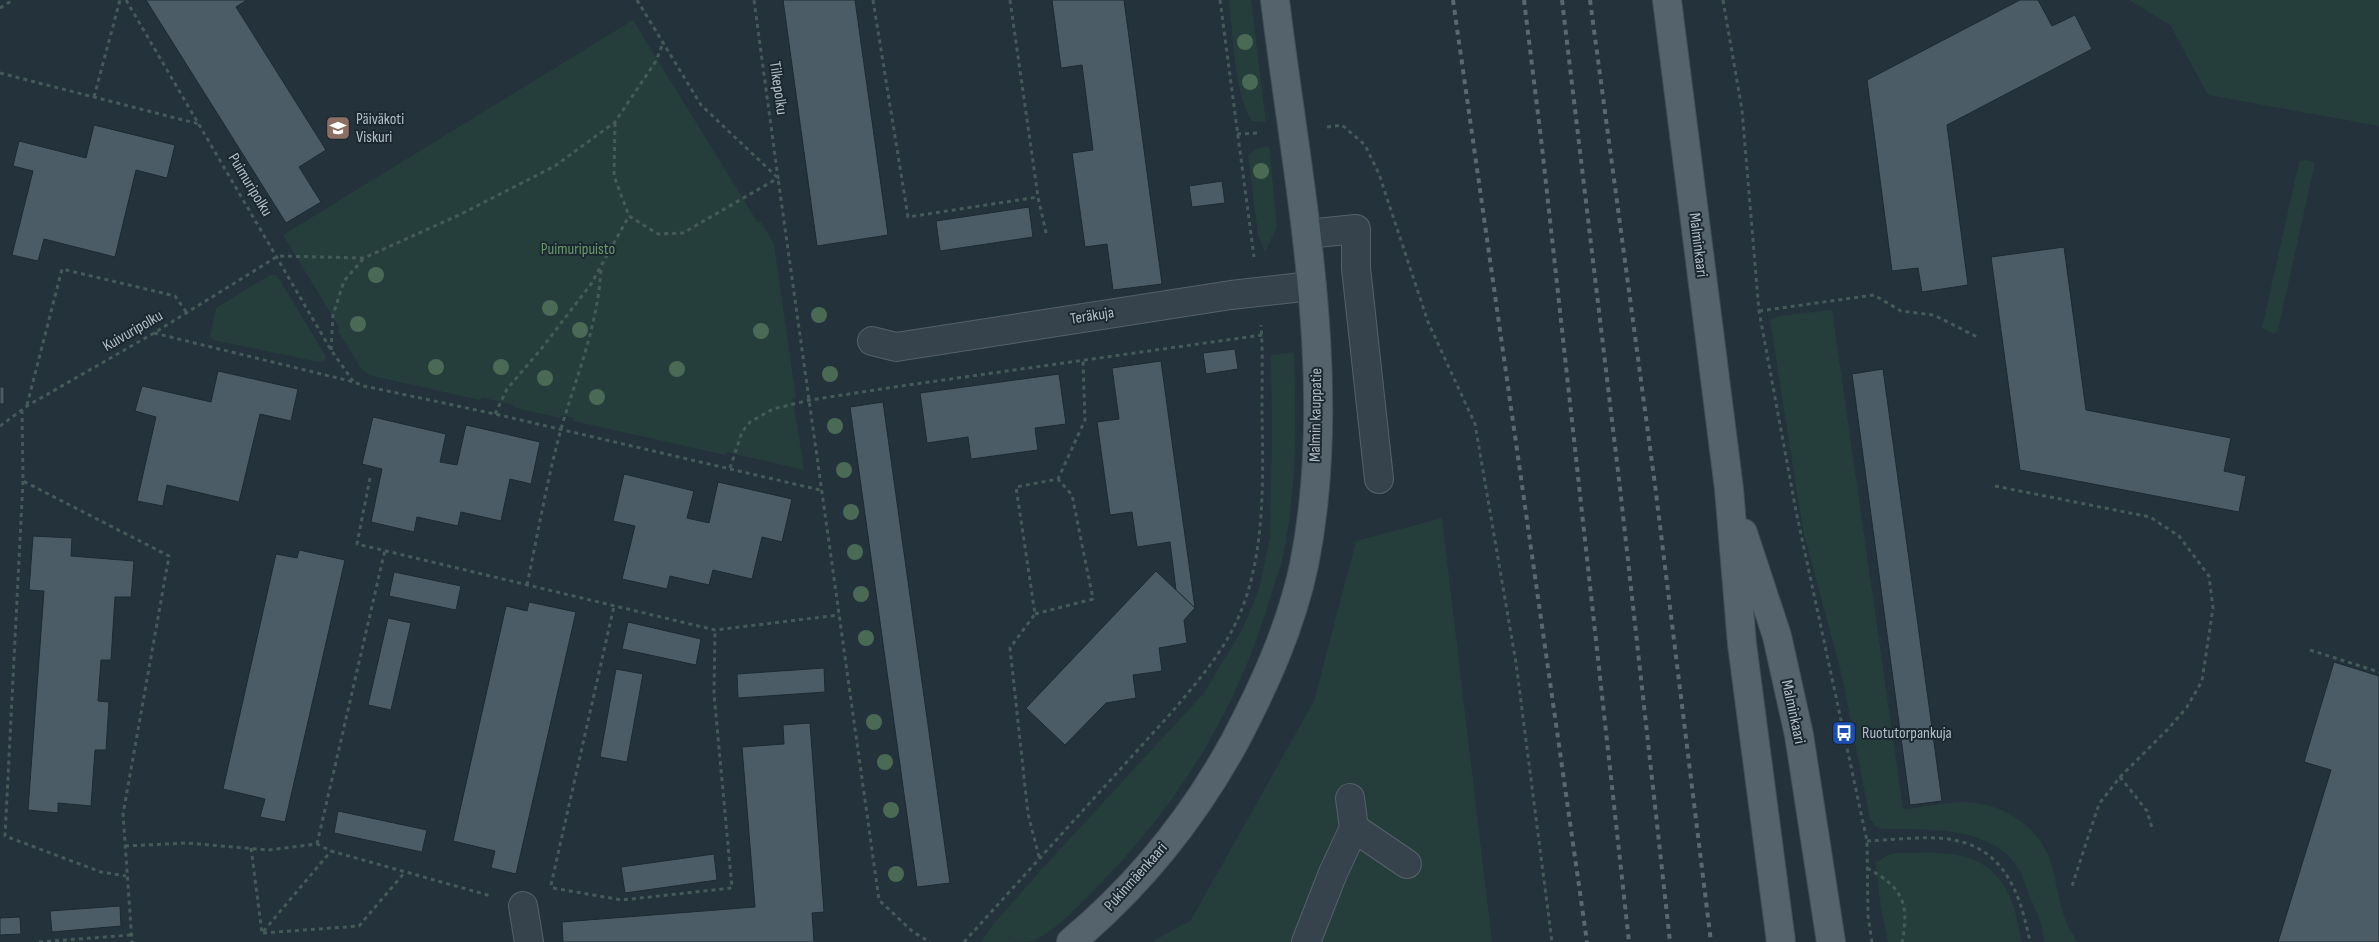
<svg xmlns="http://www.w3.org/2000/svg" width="2379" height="942" font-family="'Sofia Sans Condensed',sans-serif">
<rect width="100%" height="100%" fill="#23323b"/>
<!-- green -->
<g fill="#263e3b">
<path d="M1229,0H1251L1266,122L1252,121C1234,94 1233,33 1229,0Z"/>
<path d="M2129,0H2379V126L2208,95L2170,25Z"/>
<path d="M633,20L758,223L761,222L774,244L796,398L793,399L804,470L727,452L725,455L573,421L574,418L562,415L560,418L516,408L514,405L483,398L479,400L369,375L360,367L338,331L339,327L283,235Z"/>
<path d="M1269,146L1277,227L1265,252L1258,235L1248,155L1258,148Z"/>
<path d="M2305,160L2315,162L2278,331L2274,334L2262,328L2299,162Z"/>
<path d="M270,275H276L279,279L324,353L326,357L324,361L319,362L213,340L210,336L216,308Z"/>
<path d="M1832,310L1903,809C1923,808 1943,802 1963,802C2001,802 2040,826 2051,863C2056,881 2059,901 2065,919C2068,927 2073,935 2078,942H2044C2043,925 2036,910 2029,895C2026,888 2024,880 2021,873C1994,824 1928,830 1882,829L1875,826L1870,819L1842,676L1803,530L1770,320L1779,316Z"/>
<path d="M1294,352C1296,415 1297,478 1286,541C1284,557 1278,573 1273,588C1241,704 1181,802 1097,887C1079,906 1057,929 1034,941C1024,942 993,942 981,942L991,927L1041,870L1204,693L1243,628L1259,589L1270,537L1272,437L1271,355Z"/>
<path d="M1442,518L1492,942H1152L1191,920L1314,701L1356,541Z"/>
<path d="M1895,853C1942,853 1987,846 2010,897C2016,910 2018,927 2022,942H1888L1881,908L1876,863L1884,857Z"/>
</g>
<!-- building -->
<g fill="#4c5c67" stroke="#1e2a32">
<path d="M146,0H247L236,7L326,150L299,167L321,202L286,223Z"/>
<path d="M783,0H855L888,235L817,246Z"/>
<path d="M1052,0H1124L1162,284L1113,290L1107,244L1085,247L1072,153L1093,150L1082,65L1061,68Z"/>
<path d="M2020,0H2038L2052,26L2075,15L2092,49L1947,125L1968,285L1922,292L1918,268L1892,271L1867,80Z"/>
<path d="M94,125L175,145L167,178L136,170L115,257L44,239L38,261L12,255L33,171L13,166L19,141L86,158Z"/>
<path d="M1222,181L1225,203L1192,207L1189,186Z"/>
<path d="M1029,207L1033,237L940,251L936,221Z"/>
<path d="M2064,247L2086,410L2231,438L2224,471L2246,476L2239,512L2020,470L1991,257Z"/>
<path d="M1235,349L1238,369L1206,374L1203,353Z"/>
<path d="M1161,361L1173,449L1195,608L1176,590L1170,542L1137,547L1132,512L1110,515L1097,422L1119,419L1112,368Z"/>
<path d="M1883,369L1942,801L1910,805L1852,374Z"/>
<path d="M218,371L298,389L291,421L260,414L239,502L167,485L163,506L137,501L156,417L135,411L142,386L211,402Z"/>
<path d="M1059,374L1066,424L1035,428L1038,450L971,459L968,437L927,443L920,393Z"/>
<rect x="0" y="387" width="4" height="17"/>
<path d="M883,402L950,883L917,887L850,407Z"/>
<path d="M373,417L446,434L440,462L457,465L466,425L540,442L531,484L510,479L501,521L461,512L458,526L417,517L414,532L371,522L382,469L362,464Z"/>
<path d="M624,474L694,491L687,518L709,523L718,482L792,499L782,542L762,537L752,579L713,570L709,585L670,576L667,589L622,579L635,526L613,521Z"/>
<path d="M33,536L72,538L71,556L134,561L131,597H115L111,660H101L98,701L109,702L106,750H95L91,806L58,803V813L28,810L44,591L29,590Z"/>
<path d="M299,550L345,560L285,822L260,817L265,799L223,789L276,554L297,558Z"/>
<path d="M1156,571L1195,608L1184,620L1187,643L1159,648L1162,671L1133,675L1136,698L1106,703L1065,745L1026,708Z"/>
<path d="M394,572L461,586L456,610L389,596Z"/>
<path d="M529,602L576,612L516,874L491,868L495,851L453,841L506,606L527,611Z"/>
<path d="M388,618L411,623L391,710L368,705Z"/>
<path d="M628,622L701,639L696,665L622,649Z"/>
<path d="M2334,662L2379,676V942H2278L2331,770L2304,762Z"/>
<path d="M824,668L825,692L738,698L737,674Z"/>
<path d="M616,669L643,674L627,762L600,757Z"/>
<path d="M810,723L824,912L812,913L814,942H563L562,922L755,907L742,747L784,744L783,725Z"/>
<path d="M338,811L427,830L422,852L334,833Z"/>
<path d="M714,854L717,880L625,893L621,867Z"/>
<path d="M120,906L121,926L52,932L50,911Z"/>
<path d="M20,917L21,934L0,935V918Z"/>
</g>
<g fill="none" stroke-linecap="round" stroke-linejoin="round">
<defs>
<g id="minor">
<path d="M1307,234L1356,229V268L1379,479"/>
<path d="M872,341L896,347L1231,295L1312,286"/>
<path d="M1354,828L1407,864"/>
<path d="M523,906L529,942"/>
<path d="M1306,942L1333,873L1354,828L1350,798"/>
</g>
<g id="major">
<path d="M1667,0L1729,489L1742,644L1781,942"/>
<path d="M1743,533L1777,636L1799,735L1831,942"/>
<path d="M1071,942C1138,886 1193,818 1235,741C1264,686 1291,627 1304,565C1341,382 1297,183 1275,0"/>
</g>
</defs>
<!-- minor casing -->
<use href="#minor" stroke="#556169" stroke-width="30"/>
<!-- major casing -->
<use href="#major" stroke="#434f57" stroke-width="30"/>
<!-- path -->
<g stroke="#455b59" stroke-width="3" stroke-dasharray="4 4" stroke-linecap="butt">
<path d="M126,0L331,350L353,381"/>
<path d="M637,0L701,105L778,178L879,900L913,932L930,942"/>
<path d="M873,0L908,217L1038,197"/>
<path d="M1010,0L1038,197L1047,237"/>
<path d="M1220,0L1254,257"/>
<path d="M1723,0L1742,110L1759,311L1796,511L1867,841L1868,916L1872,942"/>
<path d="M0,8L13,0"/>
<path d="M0,73L199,124"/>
<path d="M94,97L120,0"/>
<path d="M615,123L614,176L629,216L658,234L683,233L778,178L754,0"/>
<path d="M1327,127L1342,125L1365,145L1379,174L1428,322L1475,424L1516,663L1552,942"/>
<path d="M1237,134L1259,133"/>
<path d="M1759,311L1874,295L1901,311L1934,315L1979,338"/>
<path d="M154,333L354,382L364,386L495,414L820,490"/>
<path d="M331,350L333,315L344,281L364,258"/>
<path d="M27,405L62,269L175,296L187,313"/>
<path d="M22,410L23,481L169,556L123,814L132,942"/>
<path d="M495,414L507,389L542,348L591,284L629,216"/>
<path d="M0,426L27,406L154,333L278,256L364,258L459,215L555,166L615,122L656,61L663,43"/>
<path d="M730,468L742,432L750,422L773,409L810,400L901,386L1262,335"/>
<path d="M370,478L357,544L715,630L839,615"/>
<path d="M23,481L5,836L101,872L126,876"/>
<path d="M1995,486L2150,517L2179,536L2209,576L2213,608L2202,681L2187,707L2169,728L2120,777L2099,804L2071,889"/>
<path d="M527,585C538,533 547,480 561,429C577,374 598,326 601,268"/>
<path d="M1035,614L1093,599L1072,495L1058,479"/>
<path d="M2310,650L2379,672"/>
<path d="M2120,777L2147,811L2153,831"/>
<path d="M1867,841C1890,840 1914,837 1937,838C2001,841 2019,887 2030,942"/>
<path d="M317,844L385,550"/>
<path d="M125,846L187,843L268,850L317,844L331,851L491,896"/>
<path d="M251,848L262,933L331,851"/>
<path d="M1039,857L1028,814L1010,648L1035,614L1016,487L1058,479L1085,420L1083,361"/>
<path d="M1867,868C1902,887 1910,903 1902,942"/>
<path d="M551,885L614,606"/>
<path d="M553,888L622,900L732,888L714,694L715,630"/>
<path d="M263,933L359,926L405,872"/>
<path d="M39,942L131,935"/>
<path d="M964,942L1172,712C1192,688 1214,663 1229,636C1267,570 1263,483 1262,409C1262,381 1263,353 1261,325"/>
</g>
<!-- minor -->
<use href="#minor" stroke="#37434c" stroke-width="28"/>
<!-- major -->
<use href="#major" stroke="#55636c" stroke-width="28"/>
<!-- rail -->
<g stroke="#596873" stroke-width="4" stroke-dasharray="5 5" stroke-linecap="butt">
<path d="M1453,0L1587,942"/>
<path d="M1524,0L1542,147L1629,942"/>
<path d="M1562,0L1620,488L1670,942"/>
<path d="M1590,0L1655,485L1711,942"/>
</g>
</g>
<!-- trees -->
<g fill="#4a6a55">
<circle cx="1245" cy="42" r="8"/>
<circle cx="1250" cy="82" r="8"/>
<circle cx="1261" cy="171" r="8"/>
<circle cx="376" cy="275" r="8"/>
<circle cx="550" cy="308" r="8"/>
<circle cx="819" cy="315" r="8"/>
<circle cx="358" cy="324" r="8"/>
<circle cx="580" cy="330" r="8"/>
<circle cx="761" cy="331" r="8"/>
<circle cx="436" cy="367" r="8"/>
<circle cx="501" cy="367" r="8"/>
<circle cx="677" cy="369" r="8"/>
<circle cx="830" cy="374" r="8"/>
<circle cx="545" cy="378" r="8"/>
<circle cx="597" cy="397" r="8"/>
<circle cx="835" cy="426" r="8"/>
<circle cx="844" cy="470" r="8"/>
<circle cx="851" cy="512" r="8"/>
<circle cx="855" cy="552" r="8"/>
<circle cx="861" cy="594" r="8"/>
<circle cx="866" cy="638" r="8"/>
<circle cx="874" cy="722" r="8"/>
<circle cx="885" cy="762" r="8"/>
<circle cx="891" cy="810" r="8"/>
<circle cx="896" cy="874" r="8"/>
</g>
<!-- icons -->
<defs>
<symbol id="school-square" viewBox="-11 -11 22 22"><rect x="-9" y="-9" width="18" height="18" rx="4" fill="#8d6e63" stroke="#1c2830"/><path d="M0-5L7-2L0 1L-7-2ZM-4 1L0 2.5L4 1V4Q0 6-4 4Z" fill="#fff"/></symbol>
<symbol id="bus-square" viewBox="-11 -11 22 22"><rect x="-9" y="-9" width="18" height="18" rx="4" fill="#1a4fb4" stroke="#1c2830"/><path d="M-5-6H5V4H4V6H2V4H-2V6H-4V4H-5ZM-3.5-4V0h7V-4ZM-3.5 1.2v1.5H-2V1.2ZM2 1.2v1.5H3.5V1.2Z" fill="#fff"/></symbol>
</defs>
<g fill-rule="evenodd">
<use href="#school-square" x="324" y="114" width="28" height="28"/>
<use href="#bus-square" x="1830" y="719" width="28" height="28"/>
</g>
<g text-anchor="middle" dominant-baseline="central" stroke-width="4" stroke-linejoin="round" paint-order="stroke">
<!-- street labels -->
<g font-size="16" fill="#b2bec7" stroke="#1c2830">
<text transform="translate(778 88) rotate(82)">Tilkepolku</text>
<text transform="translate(250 185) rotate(59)">Puimuripolku</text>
<text transform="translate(1698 245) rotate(83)">Malminkaari</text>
<text transform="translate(1092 316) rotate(-9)">Teräkuja</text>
<text transform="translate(133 331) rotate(-30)">Kuivuripolku</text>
<text transform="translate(1316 415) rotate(-89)">Malmin kauppatie</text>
<text transform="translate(1793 712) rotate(78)">Malminkaari</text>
<text transform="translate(1136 877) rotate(-48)">Pukinmäenkaari</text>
</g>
<!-- poi labels -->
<g font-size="16" fill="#b2bec7" stroke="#1c2830" text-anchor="start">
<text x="356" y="119">Päiväkoti<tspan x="356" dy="18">Viskuri</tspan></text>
<text x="1862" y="733">Ruotutorpankuja</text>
</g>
<!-- park labels -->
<g font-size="16" fill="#69986b" stroke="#1c2830">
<text x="578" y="249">Puimuripuisto</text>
</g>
</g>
</svg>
